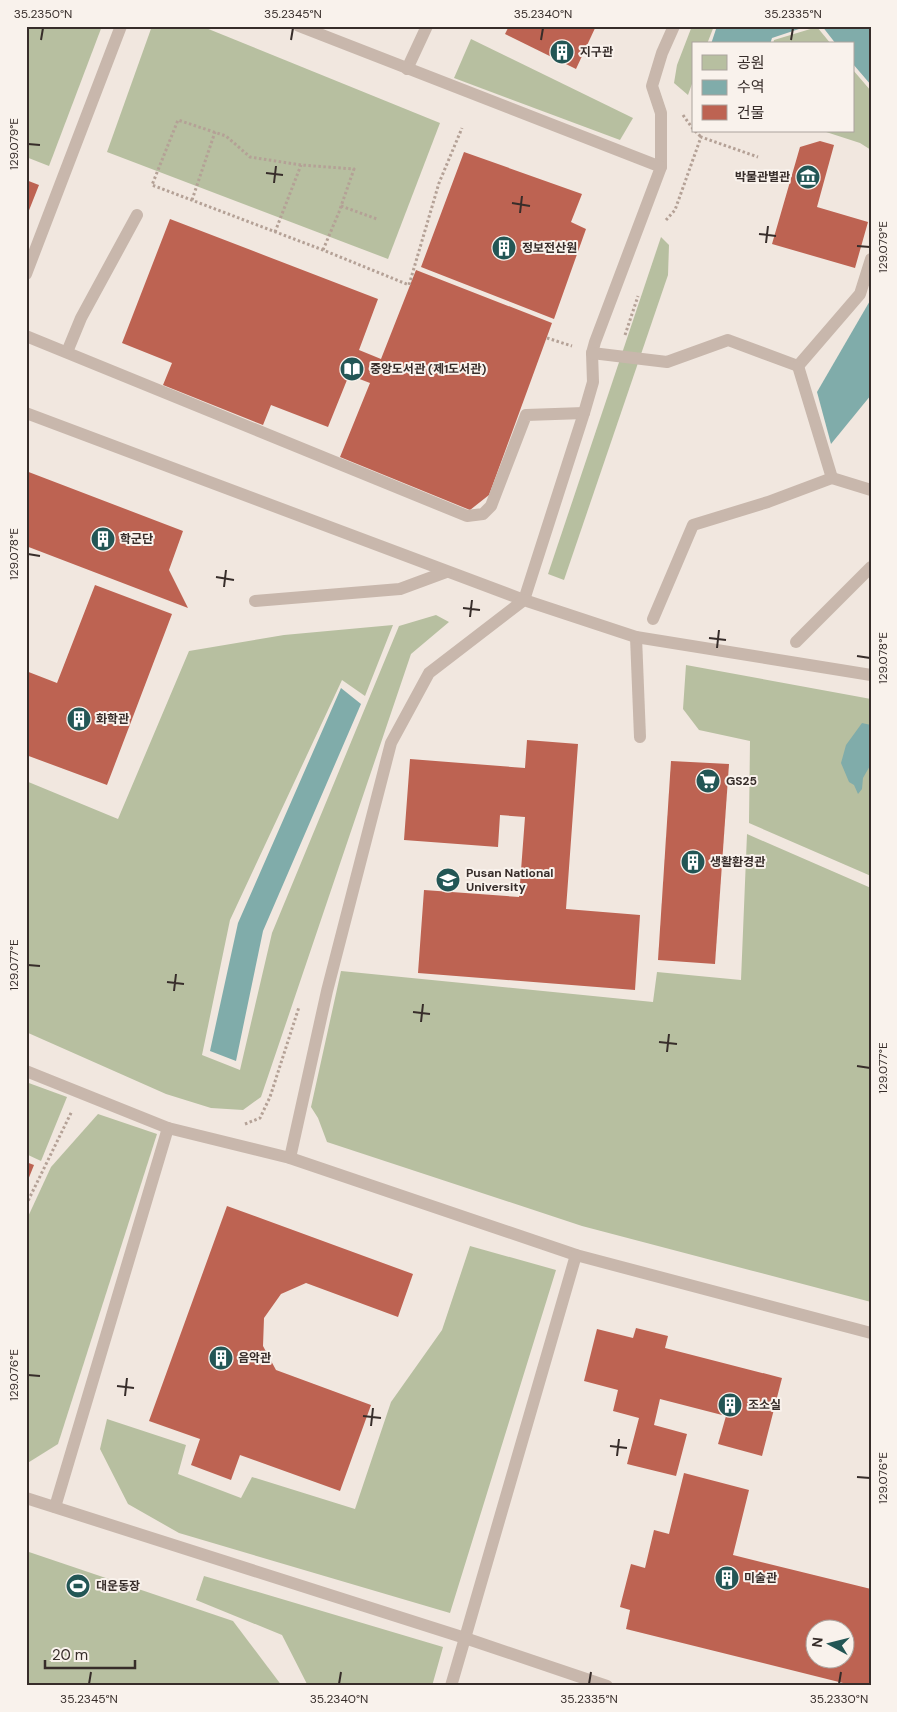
<svg xmlns="http://www.w3.org/2000/svg" width="897" height="1712" font-family="'DM Sans','Noto Sans KR',sans-serif">
<rect width="100%" height="100%" fill="#f1e7df"/>
<!-- green -->
<g fill="#b7bfa0">
<path d="M26,26H102L49,166L26,157Z"/>
<path d="M152,26H201L440,123L388,259L107,152Z"/>
<path d="M692,26H714L707,44H693V81L688,95L674,83L677,65Z"/>
<path d="M817,27L831,44H773L774,40Z"/>
<path d="M471,39L633,118L620,140L454,78Z"/>
<path d="M853,70L871,91V150L860,143L823,131H853Z"/>
<path d="M661,237L669,245L668,275L564,580L548,574Z"/>
<path d="M436,615L449,622L411,654L261,1097L243,1110L211,1108L166,1094L26,1032V781L118,819L189,651L284,635L393,625L365,696L342,680L230,920L202,1055L240,1070L272,933L399,626Z"/>
<path d="M686,665L871,699V876L749,823L750,741L699,730L683,709Z"/>
<path d="M747,834L871,888V1302L582,1226L327,1142L318,1118L311,1107L341,971L653,1002L657,972L741,980Z"/>
<path d="M26,1082L67,1097L41,1161L26,1154Z"/>
<path d="M98,1114L157,1134L58,1444L26,1464V1221L51,1167Z"/>
<path d="M470,1246L556,1270L450,1613L179,1533L128,1504L100,1449L107,1419L186,1445L178,1474L241,1498L252,1477L355,1509L391,1402L442,1330Z"/>
<path d="M26,1551L233,1621L282,1686H26Z"/>
<path d="M204,1576L443,1647L432,1686H308L282,1635L196,1600Z"/>
</g>
<!-- water -->
<g fill="#80acaa">
<path d="M717,26H808L772,38L770,44H711Z"/>
<path d="M822,26H871V85L853,64V44H836Z"/>
<path d="M871,299V395L831,444L817,392Z"/>
<path d="M341,688L361,704L263,931L236,1061L210,1051L238,923Z"/>
<path d="M862,723L871,725V764L863,778L862,789L858,794L854,785L849,782L841,763L846,745Z"/>
</g>
<!-- building -->
<g fill="#bd6352" fill-rule="evenodd">
<path d="M509,26H596L576,69L505,34Z"/>
<path d="M820,141L834,145L817,207L868,222L855,268L772,244L800,147Z"/>
<path d="M464,152L582,194L571,222L586,229L554,319L421,267Z"/>
<path d="M26,180L39,185L26,218Z"/>
<path d="M170,219L378,299L359,350L381,359L416,270L552,323L489,495L470,510L340,457L370,383L349,375L328,427L271,405L263,425L163,385L172,363L122,343Z"/>
<path d="M26,471L183,531L169,570L188,608L26,546Z"/>
<path d="M95,585L172,614L107,785L26,755V671L57,683Z"/>
<path d="M527,740L578,744L566,909L640,915L635,990L418,973L424,890L519,897L525,817L500,815L498,847L404,840L410,759L525,768Z"/>
<path d="M671,761L729,764L715,964L658,960Z"/>
<path d="M26,1162L34,1165L26,1185Z"/>
<path d="M227,1206L413,1274L398,1317L306,1283L281,1294L264,1318L263,1346L276,1370L371,1405L340,1491L240,1455L231,1480L191,1465L200,1439L149,1421Z"/>
<path d="M636,1328L668,1336L665,1348L782,1378L762,1456L718,1444L726,1416L660,1399L654,1425L687,1434L676,1476L627,1464L639,1418L613,1411L618,1390L584,1381L597,1329L633,1338Z"/>
<path d="M684,1473L749,1490L733,1555L871,1589V1677L869,1686H855L626,1629L630,1610L620,1607L631,1564L645,1568L654,1530L669,1534ZM814,1630H844V1660H814Z"/>
</g>
<g fill="none" stroke-linecap="round" stroke-linejoin="round">
<!-- path -->
<g stroke="#b4a196" stroke-width="3" stroke-dasharray="2.5 2.5" stroke-linecap="butt">
<path d="M683,115L693,129"/>
<path d="M695,131L701,137"/>
<path d="M192,200L215,132"/>
<path d="M341,206L377,219"/>
<path d="M666,220L675,210L701,137L758,157"/>
<path d="M275,232L301,165"/>
<path d="M323,250L339,212L354,169L301,165L250,157L226,136L178,120L152,185L323,250L409,285L439,183L462,128"/>
<path d="M625,335L638,296"/>
<path d="M547,338L572,346"/>
<path d="M245,1124L260,1118L270,1097L299,1007"/>
<path d="M26,1205L72,1111"/>
</g>
<!-- service -->
<g stroke="#c8b7ac" stroke-width="12">
<path d="M407,69L427,26"/>
<path d="M661,167V113L652,86L662,53L674,26"/>
<path d="M26,274L121,26"/>
<path d="M26,336L467,516L483,514L491,506L526,415L584,413"/>
<path d="M67,352L81,318L137,215"/>
<path d="M26,413L524,600L584,413L593,382L592,353L595,342L661,167L299,26"/>
<path d="M255,601L400,589L446,572"/>
<path d="M636,637L640,737"/>
<path d="M26,1071L168,1128L290,1158L576,1255L871,1333"/>
<path d="M290,1158L327,991L391,743L429,673L524,600L636,637L871,675"/>
<path d="M26,1498L465,1638L576,1255"/>
<path d="M55,1507L168,1128"/>
<path d="M451,1686L465,1638L607,1686"/>
</g>
<!-- pedestrian -->
<g stroke="#c8b7ac" stroke-width="12">
<path d="M592,353L667,362L728,340L798,366"/>
<path d="M798,366L860,294L871,259"/>
<path d="M798,366L832,478"/>
<path d="M653,619L693,525L768,502L832,478L871,490"/>
<path d="M796,642L871,567"/>
</g>
</g>
<!-- ticks -->
<path fill="none" stroke="#372d2a" stroke-width="2" d="M41,40L43,28M291,40L293,28M541,40L543,28M791,40L793,28M28,144L40,145M266,173L283,175M274,183L276,166M512,203L530,206M520,213L522,196M759,234L776,236M766,243L768,226M857,246L870,247M28,554L40,556M216,577L234,580M224,587L226,570M463,608L480,610M470,617L472,600M709,638L726,640M717,648L719,630M857,656L870,658M28,965L40,966M167,982L184,984M174,991L176,974M413,1012L430,1014M421,1022L423,1004M659,1042L677,1044M667,1052L669,1034M857,1066L870,1068M28,1375L40,1376M117,1386L134,1388M125,1396L127,1378M363,1416L381,1418M371,1426L373,1408M610,1446L627,1448M617,1456L619,1439M857,1477L870,1478M89,1684L91,1672M339,1684L341,1672M589,1684L591,1672M839,1684L841,1672"/>
<!-- icons -->
<defs>
<symbol id="building-disc" viewBox="-11 -11 22 22"><circle r="9.5" fill="#235655" stroke="#f9f2ec"/><path d="M-4-6H4V6H1V3H-1V6H-4ZM-2.5-4.3h1.7v1.8h-1.7ZM.8-4.3h1.7v1.8H.8ZM-2.5-1h1.7V.8h-1.7ZM.8-1h1.7V.8H.8Z" fill="#fff"/></symbol>
<symbol id="museum-disc" viewBox="-11 -11 22 22"><circle r="9.5" fill="#235655" stroke="#f9f2ec"/><path d="M0-6L6-3V-2H-6V-3ZM-5-1h2V3h-2ZM-1-1h2V3h-2ZM3-1h2V3H3ZM-6 4H6V6H-6Z" fill="#fff"/></symbol>
<symbol id="library-disc" viewBox="-11 -11 22 22"><circle r="9.5" fill="#235655" stroke="#f9f2ec"/><path d="M-6-4Q-3-5.5-.7-3.5V5Q-3 3-6 4ZM6-4Q3-5.5 .7-3.5V5Q3 3 6 4Z" fill="#fff"/></symbol>
<symbol id="supermarket-disc" viewBox="-11 -11 22 22"><circle r="9.5" fill="#235655" stroke="#f9f2ec"/><path d="M-6-5.5h2.5l.6 2H6L4.5 2H-2.5L-4.4-4H-6ZM-1.5 3.2a1.3 1.3 0 1 0 .1 0ZM3 3.2a1.3 1.3 0 1 0 .1 0Z" fill="#fff"/></symbol>
<symbol id="university-disc" viewBox="-11 -11 22 22"><circle r="9.5" fill="#235655" stroke="#f9f2ec"/><path d="M0-5L7-2L0 1L-7-2ZM-4 1L0 2.5L4 1V4Q0 6-4 4Z" fill="#fff"/></symbol>
<symbol id="stadium-disc" viewBox="-11 -11 22 22"><circle r="9.5" fill="#235655" stroke="#f9f2ec"/><path d="M0-5a6.5 5 0 1 0 0 10a6.5 5 0 1 0 0-10ZM-3.5-1.8h7v3.6h-7Z" fill="#fff"/></symbol>
</defs>
<g fill-rule="evenodd">
<use href="#building-disc" x="548" y="38" width="28" height="28"/>
<use href="#museum-disc" x="794" y="163" width="28" height="28"/>
<use href="#building-disc" x="490" y="234" width="28" height="28"/>
<use href="#library-disc" x="338" y="355" width="28" height="28"/>
<use href="#building-disc" x="89" y="525" width="28" height="28"/>
<use href="#building-disc" x="65" y="705" width="28" height="28"/>
<use href="#supermarket-disc" x="694" y="767" width="28" height="28"/>
<use href="#building-disc" x="679" y="848" width="28" height="28"/>
<use href="#university-disc" x="434" y="866" width="28" height="28"/>
<use href="#building-disc" x="207" y="1344" width="28" height="28"/>
<use href="#building-disc" x="716" y="1391" width="28" height="28"/>
<use href="#building-disc" x="713" y="1564" width="28" height="28"/>
<use href="#stadium-disc" x="64" y="1572" width="28" height="28"/>
</g>
<g text-anchor="middle" dominant-baseline="central" stroke-width="4" stroke-linejoin="round" paint-order="stroke">
<!-- poi labels -->
<g font-size="12" font-weight="bold" fill="#372d2a" stroke="#f9f2ec" text-anchor="start">
<text x="580" y="52">지구관</text>
<text x="790" y="177" text-anchor="end">박물관별관</text>
<text x="522" y="248">정보전산원</text>
<text x="370" y="369">중앙도서관 (제1도서관)</text>
<text x="120" y="539">학군단</text>
<text x="96" y="719">화학관</text>
<text x="726" y="781">GS25</text>
<text x="710" y="862">생활환경관</text>
<text x="466" y="873">Pusan National<tspan x="466" dy="14">University</tspan></text>
<text x="238" y="1358">음악관</text>
<text x="748" y="1405">조소실</text>
<text x="744" y="1578">미술관</text>
<text x="96" y="1586">대운동장</text>
</g>
</g>
<!-- border -->
<rect width="897" height="1712" fill="none" stroke="#f9f2ec" stroke-width="55"/>
<!-- legend -->
<rect x="692" y="42" width="162" height="90" fill="#f9f2ec" stroke="#aba39e"/>
<rect x="702" y="55" width="25" height="15" fill="#b7bfa0" stroke="#aba39e"/>
<text x="737" y="68" font-size="15" fill="#372d2a">공원</text>
<rect x="702" y="80" width="25" height="15" fill="#80acaa" stroke="#aba39e"/>
<text x="737" y="92" font-size="15" fill="#372d2a">수역</text>
<rect x="702" y="105" width="25" height="15" fill="#bd6352" stroke="#aba39e"/>
<text x="737" y="118" font-size="15" fill="#372d2a">건물</text>
<!-- north arrow -->
<g transform="translate(830 1644) rotate(277)"><circle r="24" fill="#f9f2ec" stroke="#aba39e"/>
<path d="M0-4L9 19L0 12L-9 19Z" fill="#235655"/>
<text y="-8" font-size="14" font-weight="bold" text-anchor="middle" fill="#372d2a">N</text>
</g>
<!-- scale -->
<path d="M45 1660v8h90v-8" fill="none" stroke="#372d2a" stroke-width="2.5"/>
<text x="52" y="1660" font-size="15" fill="#372d2a" stroke="#f9f2ec" stroke-width="4" paint-order="stroke">20 m</text>
<rect x="28" y="28" width="842" height="1656" fill="none" stroke="#372d2a" stroke-width="2"/>
<g font-size="12" text-anchor="middle" fill="#372d2a">
<text x="43" y="18">35.2350°N</text>
<text x="293" y="18">35.2345°N</text>
<text x="543" y="18">35.2340°N</text>
<text x="793" y="18">35.2335°N</text>
<text transform="translate(14 144) rotate(-90)" y="4">129.079°E</text>
<text transform="translate(883 247) rotate(-90)" y="4">129.079°E</text>
<text transform="translate(14 554) rotate(-90)" y="4">129.078°E</text>
<text transform="translate(883 658) rotate(-90)" y="4">129.078°E</text>
<text transform="translate(14 965) rotate(-90)" y="4">129.077°E</text>
<text transform="translate(883 1068) rotate(-90)" y="4">129.077°E</text>
<text transform="translate(14 1375) rotate(-90)" y="4">129.076°E</text>
<text transform="translate(883 1478) rotate(-90)" y="4">129.076°E</text>
<text x="89" y="1703">35.2345°N</text>
<text x="339" y="1703">35.2340°N</text>
<text x="589" y="1703">35.2335°N</text>
<text x="839" y="1703">35.2330°N</text>
</g>
</svg>
